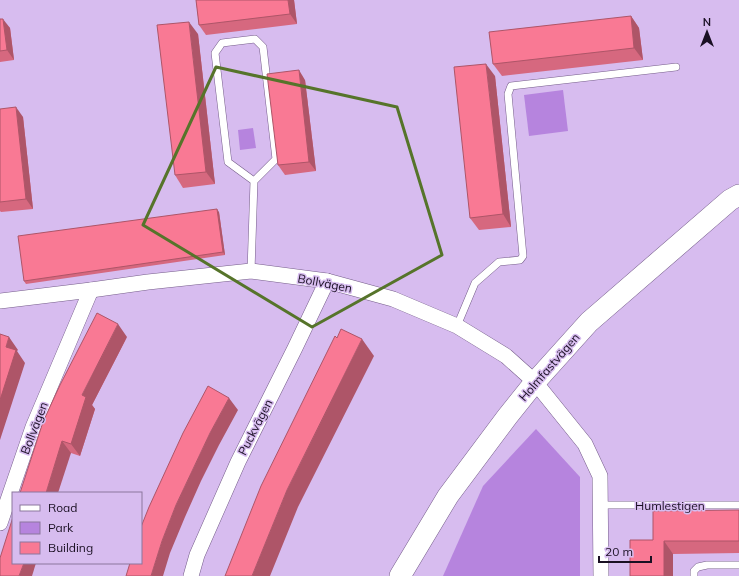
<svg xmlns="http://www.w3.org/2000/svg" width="739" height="576" font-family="Mulish,sans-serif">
<rect width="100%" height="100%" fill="#d7bcef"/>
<!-- green -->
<g fill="#b684de">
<path d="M563,90L568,131L529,136L524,95Z"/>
<path d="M253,128L256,148L240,150L238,130Z"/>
<path d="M536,429L580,477V576H443L483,486Z"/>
</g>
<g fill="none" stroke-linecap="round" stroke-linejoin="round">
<defs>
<g id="lane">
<path d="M251,271L254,181L228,162L215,53L222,43L255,39L263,47L276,159L254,181"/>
<path d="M457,326L475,283L499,262L520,260L523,256L508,94L511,86L676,67"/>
<path d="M601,505H739"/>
<path d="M694,576V571L698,567L707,565H739"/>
</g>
<g id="street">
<path d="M0,301L91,290L148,282L251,271L327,281L393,299L457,326L506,356L535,382L585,444L600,476L601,576"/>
<path d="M0,523L33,427L91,290"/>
<path d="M191,576L197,555L238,462L295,348L327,281"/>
</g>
<path id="secondary" d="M400,576L448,496L507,417L535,382L589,322L730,200L739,195"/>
</defs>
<!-- lane casing -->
<use href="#lane" stroke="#755d8a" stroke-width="8"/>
<!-- street casing -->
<use href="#street" stroke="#755d8a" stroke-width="16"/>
<!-- secondary casing -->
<use href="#secondary" stroke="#755d8a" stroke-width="22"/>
<!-- lane -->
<use href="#lane" stroke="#fff" stroke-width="7"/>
<!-- street -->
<use href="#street" stroke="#fff" stroke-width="15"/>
<!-- secondary -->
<use href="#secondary" stroke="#fff" stroke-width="21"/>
</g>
<!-- wall -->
<g fill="#d6687f">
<path d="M196,0H294L297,24L206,35L199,25Z"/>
<path d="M631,16L639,28L643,60L502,76L493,64Z"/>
<path d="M0,19L10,28L14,60L0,62Z"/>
<path d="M198,34L215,184L183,188L175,175Z"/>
<path d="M495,76L511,227L479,230L470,218Z"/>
<path d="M305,80L316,171L285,175L278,165Z"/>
<path d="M0,109L23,117L33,209L1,212L0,211Z"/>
<path d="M219,212L225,255L26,284L24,281Z"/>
<path d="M127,337L92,405L95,409L80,456L71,453L20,493Z"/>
<path d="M739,510V553L673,554V576H630L653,540Z"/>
</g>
<!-- shaded-wall -->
<g fill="#ae5568">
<path d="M288,0H294L297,24L290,14Z"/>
<path d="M631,16L639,28L643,60L634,48Z"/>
<path d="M3,19L10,28L14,60L7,50Z"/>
<path d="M189,22L198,34L215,184L206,172Z"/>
<path d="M486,64L495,76L511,227L503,214Z"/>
<path d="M299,70L305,80L316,171L309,162Z"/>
<path d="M16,107L23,117L33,209L26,199Z"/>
<path d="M217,209L219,212L225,255L223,252Z"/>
<path d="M118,324L127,337L92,405L95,409L80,456L71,444L82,395Z"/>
<path d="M9,337L18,350L17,351L25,363L0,440V400L6,347Z"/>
<path d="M362,339L374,356L298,507L270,576H252L287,490Z"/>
<path d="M229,398L238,410L219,445L201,481L185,517L170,553L163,576H151L162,541L176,505L210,433Z"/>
<path d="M62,441L71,453L58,493H46Z"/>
<path d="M664,541L673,554V576H664Z"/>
<path d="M24,563H36L32,576H19Z"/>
</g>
<!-- building -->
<g fill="#f97994" stroke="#ae5568">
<path d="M196,0H288L290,14L199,25Z"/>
<path d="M631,16L634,48L493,64L489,32Z"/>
<path d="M0,19H3L7,50L0,51Z"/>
<path d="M189,22L206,172L175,175L157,25Z"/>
<path d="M486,64L503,214L470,218L454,67Z"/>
<path d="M299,70L309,162L278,165L267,74Z"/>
<path d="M16,107L26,199L0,202V109Z"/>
<path d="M217,209L223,252L24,281L18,236Z"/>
<path d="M97,313L118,324L82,395L86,397L71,444L62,441L46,493H20L43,422L60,385Z"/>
<path d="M341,329L362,339L287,490L252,576H225L261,486L335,336L337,338Z"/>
<path d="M0,334L9,337L6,347L16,350L0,400Z"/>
<path d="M208,386L229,398L210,433L176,505L162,541L151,576H126L130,563H141V527L149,507L183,433Z"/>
<path d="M739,510V541H664V576H630V540H653V511Z"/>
<path d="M13,517V563H24L19,576H0V558Z"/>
</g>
<!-- marked area -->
<path fill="none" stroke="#56742a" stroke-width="3" stroke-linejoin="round" d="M216,67L397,107L442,255L312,327L143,225Z"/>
<g text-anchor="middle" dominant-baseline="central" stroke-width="3" stroke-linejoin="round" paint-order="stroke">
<!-- street labels -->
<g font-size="12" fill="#1a1023" stroke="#d7bcef">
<text transform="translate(325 283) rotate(11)">Bollvägen</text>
<text transform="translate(549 367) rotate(-49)">Holmfastvägen</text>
<text transform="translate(255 427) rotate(-63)">Puckvägen</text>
<text transform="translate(34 428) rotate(-69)">Bollvägen</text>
<text x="670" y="505">Humlestigen</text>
</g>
</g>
<!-- legend -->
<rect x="12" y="492" width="130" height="72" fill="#d7bcef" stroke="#8b779d"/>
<rect x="20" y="505" width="20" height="6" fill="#ffffff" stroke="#8b779d"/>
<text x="48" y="512" font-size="12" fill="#1a1023">Road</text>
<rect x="20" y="522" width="20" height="12" fill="#b684de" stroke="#8b779d"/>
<text x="48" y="532" font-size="12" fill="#1a1023">Park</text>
<rect x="20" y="542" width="20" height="12" fill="#f97994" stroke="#8b779d"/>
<text x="48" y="552" font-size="12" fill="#1a1023">Building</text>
<!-- north arrow -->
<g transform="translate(707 32)" stroke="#d7bcef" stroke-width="3" paint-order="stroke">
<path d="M0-3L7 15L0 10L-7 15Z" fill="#1a1023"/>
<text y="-6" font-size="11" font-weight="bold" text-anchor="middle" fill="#1a1023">N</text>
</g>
<!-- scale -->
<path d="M599 556v6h52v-6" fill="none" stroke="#1a1023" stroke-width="2"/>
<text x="605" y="556" font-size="12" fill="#1a1023" stroke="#d7bcef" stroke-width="3" paint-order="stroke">20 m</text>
</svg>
